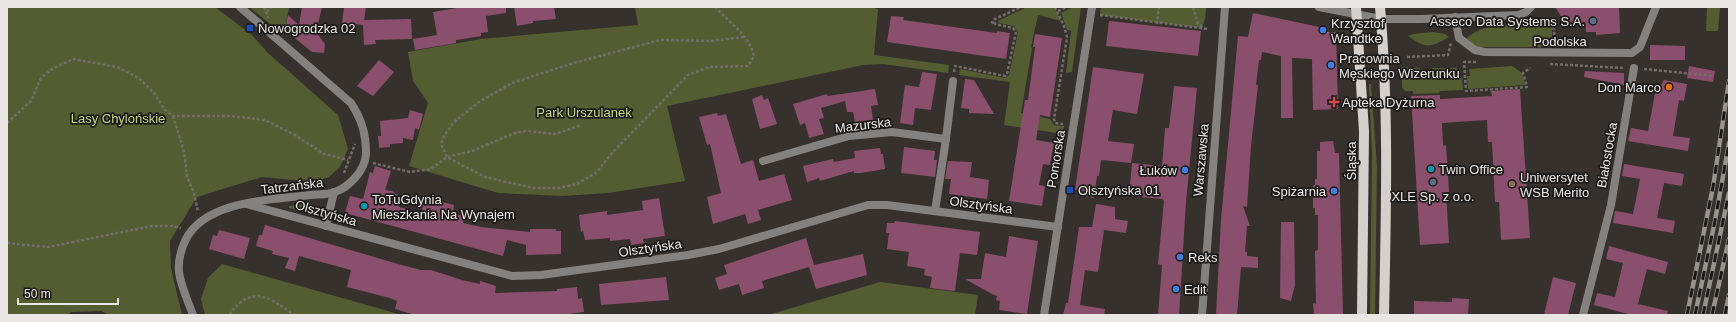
<svg xmlns="http://www.w3.org/2000/svg" width="1736" height="322" font-family="Arial,sans-serif">
<rect width="100%" height="100%" fill="#37312d"/>
<!-- green -->
<g fill="#535d31">
<path d="M7,7H215L252,35L268,53L338,115L348,149L340,167L329,177L314,182L262,177L197,197L170,241L171,268L182,315H108L102,311L71,312L68,315H7Z"/>
<path d="M249,7H289L284,35Z"/>
<path d="M635,7H871L878,9L874,55L949,65L948,73L883,64L863,65L667,106L685,181L608,193L563,196L498,193L409,166L428,103L413,81L408,52L481,39L638,25Z"/>
<path d="M1027,7H1054L1061,21L1038,15L1031,47L1032,48L1021,113L1050,119L1054,125L1064,126L1063,134L1004,125L1010,82L959,75L960,69L1005,78L1009,75L1018,32L1014,26L999,23L998,21Z"/>
<path d="M1073,7H1081L1072,72L1066,73L1071,31L1067,30L1061,13Z"/>
<path d="M1101,7H1206C1206,15 1205,22 1201,28L1100,15Z"/>
<path d="M1707,7H1720L1718,31H1706Z"/>
<path d="M1552,24V40L1551,47H1476L1470,43L1467,38C1489,19 1524,25 1552,24Z"/>
<path d="M1433,32L1445,34L1449,37C1430,48 1426,49 1408,36L1413,34Z"/>
<path d="M1512,66L1522,73L1525,85L1468,89L1467,76H1470L1469,69Z"/>
<path d="M1402,67L1420,68L1421,75L1432,74V68H1457L1458,76L1462,77L1463,90L1440,91L1439,93L1413,94V91H1405L1402,87Z"/>
<path d="M1369,84H1371L1377,166L1375,315H1370L1372,154Z"/>
<path d="M303,204L320,210L319,216L289,208V206Z"/>
<path d="M222,264L402,315H205L201,299L208,278Z"/>
<path d="M880,282L978,295L975,315H768Z"/>
</g>
<!-- building -->
<g fill="#894f6d">
<path d="M302,7H322L316,32L325,44L324,53L312,52L285,30L288,15L299,25Z"/>
<path d="M344,7H366L364,20L411,19L412,39L375,40L376,44L364,45L363,25L342,23Z"/>
<path d="M463,7H506V13L486,16L488,32L481,33V36L456,40V43L415,50L413,39L437,35L433,12Z"/>
<path d="M514,7H554L556,19L533,21V23L517,26Z"/>
<path d="M1555,7H1619L1620,33L1596,35V32H1586L1585,22H1570L1561,16Z"/>
<path d="M1253,13L1324,28L1326,32H1336L1338,109L1313,110L1312,59L1292,58L1293,118H1281V56L1262,52L1261,60H1259L1256,85H1258L1251,146L1247,207L1243,206L1250,226H1247L1245,252H1247V256L1258,257V268L1241,267L1237,315H1216L1221,220L1238,36L1248,37Z"/>
<path d="M891,16L904,17L903,20L997,33V31L1010,33L1006,59L887,42Z"/>
<path d="M1109,21L1201,31L1198,56L1106,46Z"/>
<path d="M1035,34L1062,38L1050,117L1040,115L1036,140L1054,143L1050,165L1043,164L1039,185L1045,186L1042,206L1009,201L1025,100H1028L1035,47H1033Z"/>
<path d="M1650,45L1685,46V60H1650Z"/>
<path d="M379,60L394,72L373,96L357,86Z"/>
<path d="M1689,66L1715,71L1713,82L1687,78Z"/>
<path d="M1093,67L1144,74L1137,114L1113,110L1108,141L1134,144L1131,163L1101,160L1099,176H1097L1094,198L1084,196L1085,191L1075,190Z"/>
<path d="M1585,71L1624,73V85L1584,77Z"/>
<path d="M922,72L937,74L931,110L915,108L913,125L900,123L905,85L919,87Z"/>
<path d="M965,79L974,80L994,114L969,113V109L961,108Z"/>
<path d="M1664,80L1687,84L1684,101L1679,100L1673,136L1690,138L1688,151L1628,141L1631,128L1648,131L1656,88H1659Z"/>
<path d="M1174,86L1197,88L1186,202L1179,315H1158L1162,265L1158,264L1164,201L1162,199L1129,196L1132,163L1162,166L1165,128H1169Z"/>
<path d="M875,89L878,105L871,106L873,120L855,122L853,112H847L845,101L821,108L824,118L819,119L824,134L809,138L805,123L800,125L793,104L827,94L828,96Z"/>
<path d="M1520,89L1530,238L1501,240L1499,202H1495L1492,142H1488L1487,120L1442,123L1443,146L1446,145L1449,192H1446L1449,243L1420,245L1411,96L1440,95V99L1492,96L1491,91Z"/>
<path d="M762,95L764,100L768,98L777,124L760,129L752,99Z"/>
<path d="M410,110L423,114L419,130L415,128L413,140L403,138V143L390,144V147L379,148L378,136H381L380,121L408,118Z"/>
<path d="M717,113L718,116L726,114L741,164L753,160L759,181L784,174L792,200L758,210L761,220L748,224L745,214L713,224L707,197L721,193L710,144L707,145L699,117Z"/>
<path d="M1333,141L1335,153H1339L1343,315H1314L1313,303L1316,304L1315,251L1318,250V215H1315V208H1313V186L1315,185V179H1317V151H1320V142Z"/>
<path d="M904,147L935,151L934,160H937L935,177L901,173Z"/>
<path d="M880,148L881,154H883L885,169L861,173H854V171L820,181L819,178L807,182L803,166L833,159L834,162L855,158L854,151Z"/>
<path d="M948,161L972,162L970,177L989,180L987,199L949,194L951,179H945Z"/>
<path d="M1624,164L1684,174L1682,186L1664,183L1657,218L1675,221L1673,233L1613,223L1615,211L1633,214L1640,179L1622,176Z"/>
<path d="M375,166L391,171L385,190L392,191L401,198L399,207L421,213L425,198L454,205L453,213L465,216L463,223L481,227L530,232V229H556V231H561V254L526,255V245L507,240L503,256L345,213L350,196L363,199L370,172L373,173Z"/>
<path d="M659,198L665,236L643,239L644,243L631,245L630,239L610,241V238L585,240L583,231L581,232L579,215L607,211V215L643,210L642,201Z"/>
<path d="M1096,204L1115,207V219L1128,221L1126,233L1104,230L1098,272L1085,270L1080,305L1105,309L1104,315H1063L1066,303H1068L1079,227H1092Z"/>
<path d="M895,221L980,232L977,255L960,253L955,291L930,288L932,277L924,275L925,269L907,266L909,252L887,249L889,233H886L887,223H894Z"/>
<path d="M1281,222H1294L1295,285L1291,301L1280,298Z"/>
<path d="M265,225L398,264L421,270H431L462,280L480,284V281L496,286L495,293L557,291V289L577,287L578,299L582,298L584,312L560,315H415L395,309L397,301L390,298L347,287L351,270L299,256L295,271L285,268L289,258L272,254L273,251L256,246L259,235H262Z"/>
<path d="M219,230L250,238L244,259L209,249L213,235L217,236Z"/>
<path d="M1009,236L1038,241L1027,314L999,310L1000,301L996,300L997,296L994,295L965,279H981L985,253L1006,257Z"/>
<path d="M806,238L814,265L863,254L867,275L816,289L809,267L762,281L764,288L742,295L739,284L719,290L715,278L727,274L724,265Z"/>
<path d="M1609,246L1668,262L1665,274L1647,269L1638,304L1668,311L1667,315H1632L1594,305L1597,293L1615,297L1623,263L1606,259Z"/>
<path d="M666,277L669,300L601,305L599,284Z"/>
<path d="M1553,277L1576,283L1568,315H1544Z"/>
<path d="M1452,298L1469,299L1468,315H1414V301L1452,302Z"/>
</g>
<g fill="none" stroke-linecap="round" stroke-linejoin="round">
<!-- path -->
<g stroke="#726d69" stroke-width="2.5" stroke-dasharray="3 2" stroke-linecap="butt">
<path d="M264,7L268,18"/>
<path d="M715,7C729,22 750,37 754,56L748,66L709,67L688,75L612,153L596,173L577,184L559,188H533L485,177L447,157L441,144L444,136L454,122L479,102L512,83L570,64L660,40L710,41L744,37"/>
<path d="M1055,7L1064,26L1067,37L1054,119L1055,123L1063,124"/>
<path d="M1193,7L1198,24L1205,29"/>
<path d="M1058,11L1067,7"/>
<path d="M267,12L271,7"/>
<path d="M1100,15L1208,29"/>
<path d="M991,22L995,23"/>
<path d="M1553,22L1555,42"/>
<path d="M1157,24L1159,7"/>
<path d="M1407,57L1448,55L1451,43"/>
<path d="M1476,62H1464L1466,91L1527,87L1523,73L1530,68"/>
<path d="M1550,64L1623,68"/>
<path d="M1644,69L1713,76"/>
<path d="M954,72L955,66L1005,76L1007,74L1016,32L1013,28L995,24V19L1021,7"/>
<path d="M173,116L184,152L187,177L194,193L198,212"/>
<path d="M7,123L31,101L41,78L52,69L73,59L117,67L139,78L155,94L164,109L173,116H231L265,120L295,135L324,154L348,160"/>
<path d="M373,163L410,172L431,169L447,157L472,151L515,133L527,131L555,134L581,125"/>
<path d="M344,173L355,144"/>
<path d="M7,243L48,247L152,226H172L181,228"/>
<path d="M230,315C231,310 236,307 240,303C259,287 277,303 294,315"/>
</g>
<!-- service -->
<g stroke="#84817f" stroke-width="8">
<path d="M326,226L334,192"/>
<path d="M1583,315L1611,205L1634,68"/>
</g>
<!-- minor -->
<g stroke="#84817f" stroke-width="8">
<path d="M1319,7L1381,19H1421L1519,15L1526,12L1531,7"/>
<path d="M1455,17L1459,38L1475,50L1485,52L1632,53L1640,47L1656,7"/>
<path d="M946,139L953,81"/>
<path d="M763,161L849,136L892,132L946,139L935,211"/>
<path d="M246,204L512,276L541,275L688,255L719,249L868,205H887L1058,227"/>
<path d="M193,315C188,301 181,287 179,272C178,260 181,249 186,239C206,200 272,200 310,195C318,194 328,195 335,192C349,187 365,171 366,154C366,134 362,120 351,103L240,7"/>
<path d="M1044,315L1092,7"/>
</g>
<!-- tertiary -->
<path stroke="#84817f" stroke-width="8" d="M1202,315L1225,7"/>
<!-- primary -->
<g stroke="#d5d0cb" stroke-width="10">
<path d="M1356,7L1364,131L1362,315"/>
<path d="M1380,7C1389,109 1386,213 1384,315"/>
</g>
<defs>
<g id="rail">
<path d="M1687,315L1713,187L1729,81"/>
<path d="M1695,315L1715,221L1729,143"/>
<path d="M1703,315L1729,193"/>
<path d="M1712,315L1729,239"/>
<path d="M1725,315L1729,295"/>
</g>
</defs>
<!-- rail casing -->
<use href="#rail" stroke="#97938f" stroke-width="4.5"/>
<!-- rail -->
<use href="#rail" stroke="#1c1a18" stroke-width="3" stroke-dasharray="9" stroke-linecap="butt"/>
</g>
<!-- markers -->
<g fill="#5c6f8a" stroke="#1c1a18" stroke-width="1.5">
<circle cx="1593" cy="21" r="4"/>
<circle cx="1433" cy="182" r="4"/>
</g>
<g fill="#1a4fb4" stroke="#1c1a18" stroke-width="1.5">
<rect x="246" y="24" width="8" height="8" rx="2"/>
<rect x="1066" y="186" width="8" height="8" rx="2"/>
</g>
<g fill="#3f7fe0" stroke="#1c1a18" stroke-width="1.5">
<circle cx="1323" cy="30" r="4"/>
<circle cx="1331" cy="65" r="4"/>
<circle cx="1185" cy="170" r="4"/>
<circle cx="1334" cy="191" r="4"/>
<circle cx="1180" cy="257" r="4"/>
<circle cx="1176" cy="289" r="4"/>
</g>
<circle fill="#e8710a" stroke="#1c1a18" stroke-width="1.5" cx="1669" cy="87" r="4"/>
<path fill="#e0444e" stroke="#1c1a18" stroke-width="1.5" d="M1332 96h4v4h4v4h-4v4h-4v-4h-4v-4h4z"/>
<g fill="#0f9aa8" stroke="#1c1a18" stroke-width="1.5">
<circle cx="1431" cy="169" r="4"/>
<circle cx="364" cy="206" r="4"/>
</g>
<circle fill="#8d6e63" stroke="#1c1a18" stroke-width="1.5" cx="1512" cy="184" r="4"/>
<g text-anchor="middle" dominant-baseline="central" stroke-width="3.5" stroke-linejoin="round" paint-order="stroke">
<!-- poi labels -->
<g font-size="13" fill="#eae7e4" stroke="#1c1a18" text-anchor="start">
<text x="1585" y="21" text-anchor="end">Asseco Data Systems S.A.</text>
<text x="1331" y="23">Krzysztof<tspan x="1331" dy="15">Wandtke</tspan></text>
<text x="258" y="28">Nowogrodzka 02</text>
<text x="1339" y="58">Pracownia<tspan x="1339" dy="15">Męskiego Wizerunku</tspan></text>
<text x="1661" y="87" text-anchor="end">Don Marco</text>
<text x="1342" y="102">Apteka Dyżurna</text>
<text x="1439" y="169">Twin Office</text>
<text x="1177" y="170" text-anchor="end">Łuków</text>
<text x="1520" y="177">Uniwersytet<tspan x="1520" dy="15">WSB Merito</tspan></text>
<text x="1078" y="190">Olsztyńska 01</text>
<text x="1326" y="191" text-anchor="end">Spiżarnia</text>
<text x="1433" y="196" text-anchor="middle">XLE Sp. z o.o.</text>
<text x="372" y="199">ToTuGdynia<tspan x="372" dy="15">Mieszkania Na Wynajem</tspan></text>
<text x="1188" y="257">Reks</text>
<text x="1184" y="289">Edit</text>
</g>
<!-- street labels -->
<g font-size="13" fill="#eae7e4" stroke="#1c1a18">
<text x="1560" y="41">Podolska</text>
<text transform="translate(863 125) rotate(-7)">Mazurska</text>
<text transform="translate(1607 155) rotate(-80)">Białostocka</text>
<text transform="translate(1056 159) rotate(-81)">Pomorska</text>
<text transform="translate(1201 160) rotate(-85)">Warszawska</text>
<text transform="translate(1351 161) rotate(-90)">Śląska</text>
<text transform="translate(292 186) rotate(-7)">Tatrzańska</text>
<text transform="translate(981 205) rotate(8)">Olsztyńska</text>
<text transform="translate(326 213) rotate(16)">Olsztyńska</text>
<text transform="translate(650 248) rotate(-8)">Olsztyńska</text>
</g>
<!-- park labels -->
<g font-size="13" fill="#c2d67c" stroke="#1c1a18">
<text x="584" y="112">Park Urszulanek</text>
<text x="118" y="118">Lasy Chylońskie</text>
</g>
</g>
<!-- border -->
<rect width="1736" height="322" fill="none" stroke="#eae7e4" stroke-width="16"/>
<!-- scale -->
<path d="M18 298v6h100v-6" fill="none" stroke="#eae7e4" stroke-width="2"/>
<text x="24" y="298" font-size="12" fill="#eae7e4" stroke="#1c1a18" stroke-width="3" paint-order="stroke">50 m</text>
</svg>
